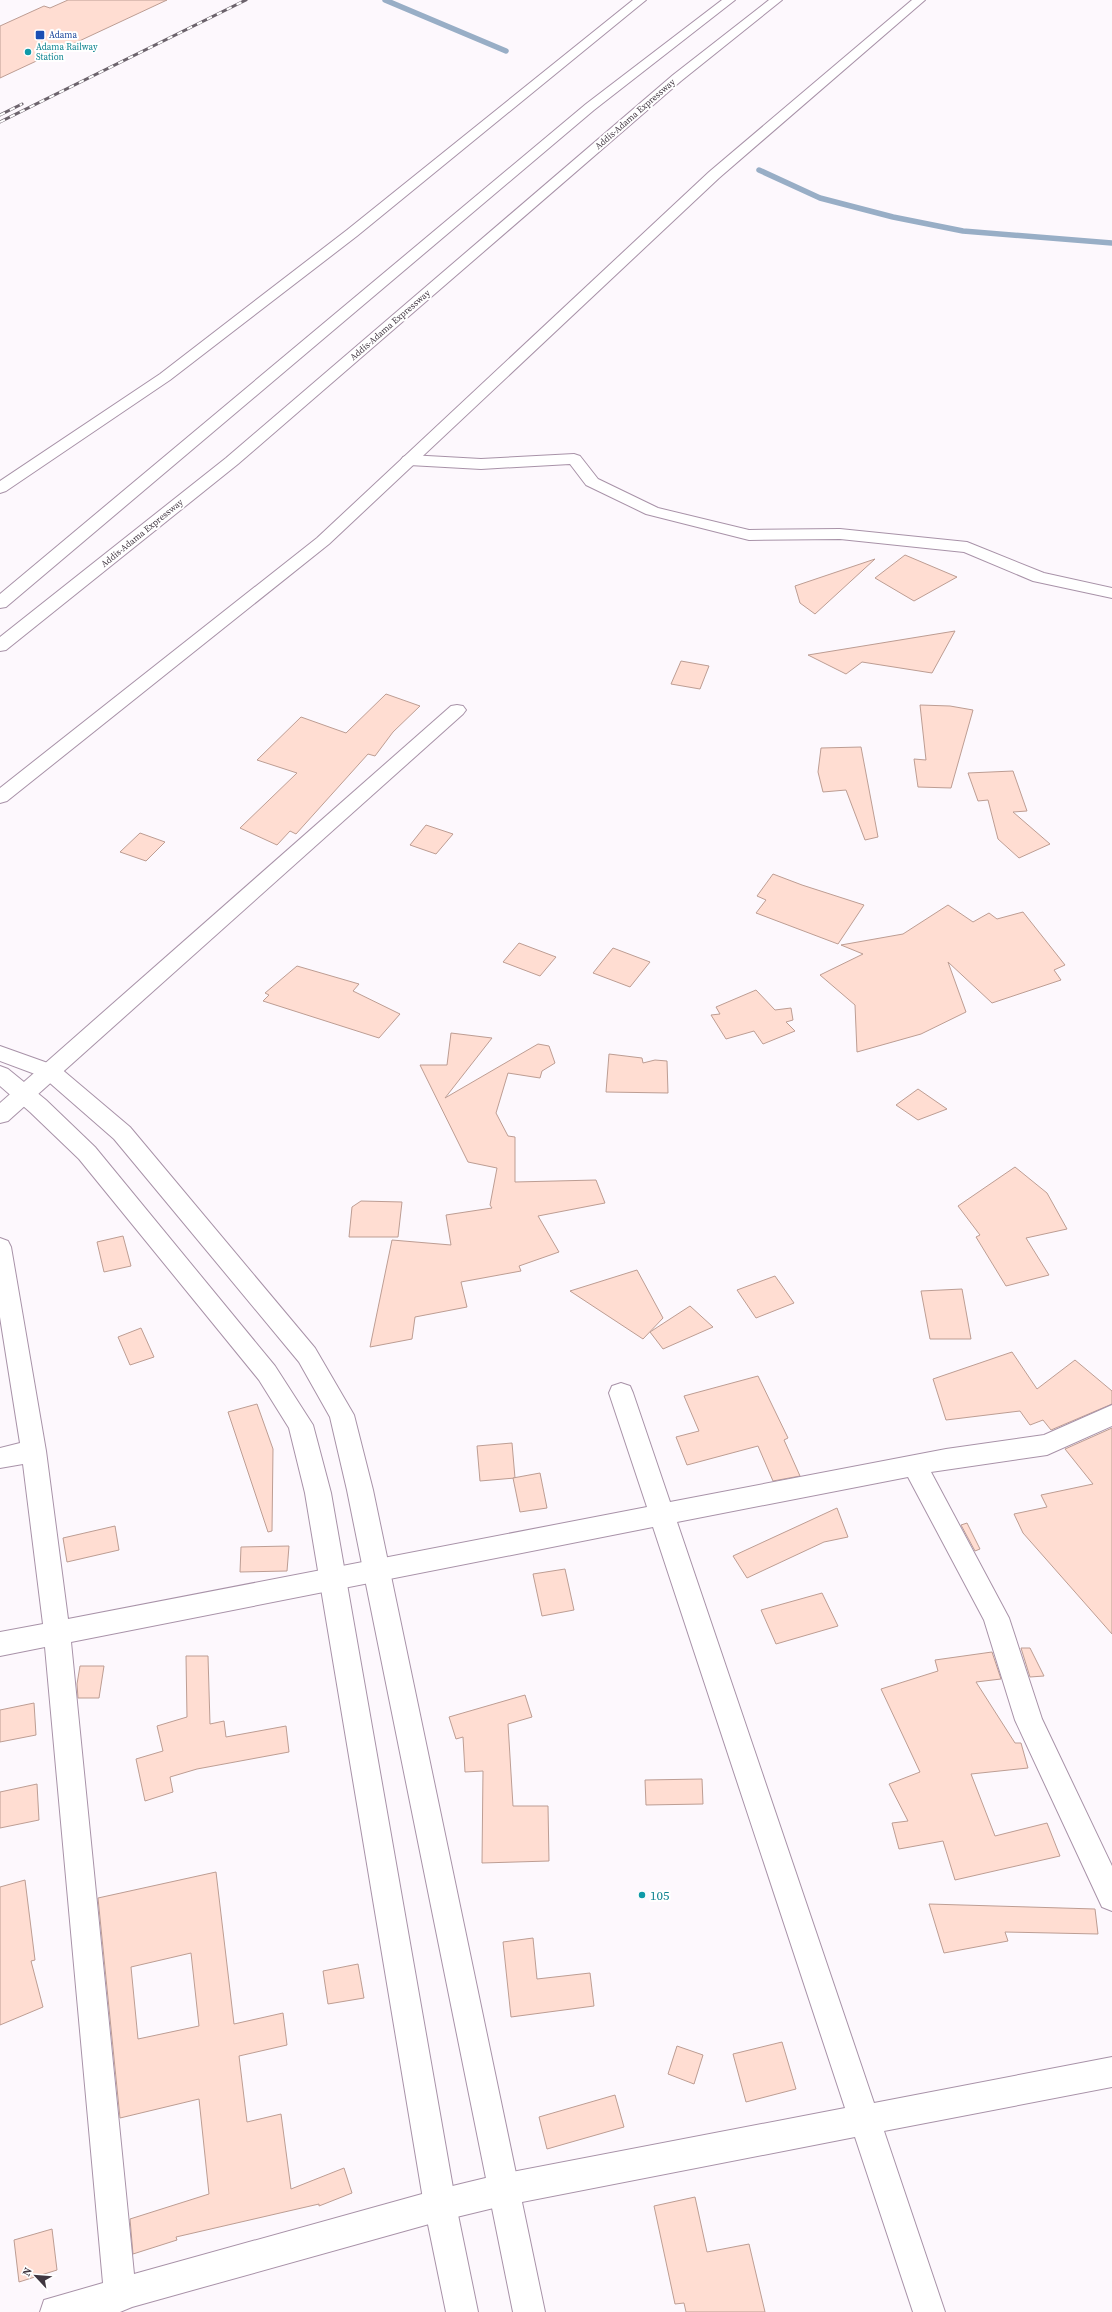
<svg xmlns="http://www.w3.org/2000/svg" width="1112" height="2312" font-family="'Source Serif 4',serif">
<rect width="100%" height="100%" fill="#fdf8fd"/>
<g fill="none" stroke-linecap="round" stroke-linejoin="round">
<!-- stream -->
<g stroke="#98aec6" stroke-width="5.5">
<path d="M385,0L506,51"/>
<path d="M759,170L820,198L893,217L963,231L1112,243"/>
</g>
</g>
<!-- building -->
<g fill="#ffddd2" stroke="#bd9d93" fill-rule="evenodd">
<path d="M68,0H167L0,78V26L44,6L50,8Z"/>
<path d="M905,555L957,577L914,601L875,578Z"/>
<path d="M875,559L815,614L800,603L795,586Z"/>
<path d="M955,631L932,673L862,662L846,674L808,655Z"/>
<path d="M681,661L709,666L700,689L671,684Z"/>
<path d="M386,694L420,706L393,732L375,756L368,754L296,834L290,831L277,845L240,828L297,773L257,760L301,717L346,733Z"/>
<path d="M920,705L950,706L973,710L951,788L918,787L914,759L926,760Z"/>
<path d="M861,747L878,837L865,840L846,790L823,792L818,772L821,748Z"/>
<path d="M1013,771L1027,811L1013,812L1050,844L1019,858L998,839L988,800L978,801L968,773Z"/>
<path d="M426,825L453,834L436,854L410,845Z"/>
<path d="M140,833L165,842L146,861L120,852Z"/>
<path d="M773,874L802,885L864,905L838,944L756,913L766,900L757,896Z"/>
<path d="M948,905L973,922L989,913L997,919L1023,912L1065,965L1054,970L1061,980L992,1003L948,962L966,1012L921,1034L857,1052L855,1005L820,975L863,954L841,945L903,934Z"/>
<path d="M519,943L556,957L540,976L503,962Z"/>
<path d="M613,948L650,962L630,987L593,973Z"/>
<path d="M297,966L359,984L353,991L400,1014L379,1038L263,1001L269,995L265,993Z"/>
<path d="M756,990L775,1010L791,1008L793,1020L786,1022L795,1031L763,1044L754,1031L726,1039L711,1015L720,1014L716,1007Z"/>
<path d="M451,1033L492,1038L445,1098L538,1044L549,1046L555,1063L542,1071L540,1078L508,1073L496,1113L508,1136L515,1137V1182L596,1180L605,1203L538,1216L559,1252L519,1266L521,1271L461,1282L467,1307L415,1317L412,1339L370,1347L392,1240L451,1245L446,1215L492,1208L490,1205L497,1168L468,1162L420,1065H447Z"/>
<path d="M609,1054L642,1058L643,1063L655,1060L667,1061L668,1093L606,1092Z"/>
<path d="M918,1089L947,1109L918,1120L896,1105Z"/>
<path d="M1015,1167L1047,1193L1067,1229L1026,1238L1049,1275L1006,1286L976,1237L980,1235L958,1206Z"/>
<path d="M361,1201L402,1202L398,1237H349L352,1207Z"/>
<path d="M123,1236L131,1266L104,1272L97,1242Z"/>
<path d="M637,1270L663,1318L643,1339L570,1291Z"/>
<path d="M775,1276L794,1303L756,1318L737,1290Z"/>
<path d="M962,1289L971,1339H930L921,1291Z"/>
<path d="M690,1306L713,1327L663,1349L650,1332Z"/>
<path d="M141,1328L154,1357L130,1365L118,1337Z"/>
<path d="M1012,1352L1037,1389L1075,1360L1112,1391V1404L1051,1430L1043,1420L1030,1425L1020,1411L946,1420L933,1379Z"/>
<path d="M758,1376L788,1438L784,1440L800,1476L773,1481L758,1446L687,1465L676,1437L699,1431L684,1396Z"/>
<path d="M257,1404L273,1449L272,1531L268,1532L228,1412Z"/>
<path d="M1112,1428V1634L1023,1533L1014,1514L1047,1507L1041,1495L1093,1484L1065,1449Z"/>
<path d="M512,1443L515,1478L480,1481L477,1446Z"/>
<path d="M540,1473L547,1508L520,1512L513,1478Z"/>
<path d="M837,1508L848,1537L824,1542L747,1578L733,1556Z"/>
<path d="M967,1523L980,1549L975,1551L961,1525Z"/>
<path d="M115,1526L119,1550L67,1562L63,1538Z"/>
<path d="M289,1546L287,1571L240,1572L241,1547Z"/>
<path d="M565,1569L574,1610L542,1616L533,1574Z"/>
<path d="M822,1593L838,1626L776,1644L761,1610Z"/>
<path d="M1021,1648H1030L1044,1676L1030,1677Z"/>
<path d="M992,1652L1001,1679L976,1682L1015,1743H1021L1028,1768L971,1774L995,1836L1047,1823L1060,1856L955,1880L943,1841L899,1849L892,1823L908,1821L889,1784L920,1772L881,1689L938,1671L935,1660Z"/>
<path d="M186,1656H208L210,1724L224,1721L226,1737L286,1726L289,1752L197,1769L170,1777L173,1792L145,1801L136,1759L163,1751L157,1726L187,1717Z"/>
<path d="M80,1666H104L99,1698H78L77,1684Z"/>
<path d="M525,1695L532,1717L508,1724L513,1806H548L549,1861L482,1863L483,1771L465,1772L463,1737L456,1739L449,1717Z"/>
<path d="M34,1703L36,1735L0,1742V1710Z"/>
<path d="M702,1779L703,1804L646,1805L645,1780Z"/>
<path d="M37,1784L39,1820L0,1828V1792Z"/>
<path d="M216,1872L234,2024L283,2013L287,2045L239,2056L247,2122L281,2114L291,2189L344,2168L352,2193L319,2206V2204L176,2237L177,2240L133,2254L130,2219L209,2194L199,2099L120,2118L98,1898ZM191,1953L199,2026L138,2039L131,1967Z"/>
<path d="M25,1880L35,1960L31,1961L43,2007L0,2025V1887Z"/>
<path d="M929,1904L1095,1909L1098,1934L1005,1932L1008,1941L944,1953Z"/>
<path d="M533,1938L537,1979L590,1973L594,2006L511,2017L503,1942Z"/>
<path d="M358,1964L364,1998L328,2004L323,1971Z"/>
<path d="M782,2042L796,2089L746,2102L733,2054Z"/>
<path d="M677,2046L703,2055L694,2084L668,2074Z"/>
<path d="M615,2095L624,2127L547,2149L539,2117Z"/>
<path d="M695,2197L707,2252L749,2244L765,2312H686L684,2303L675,2304L654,2206Z"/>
<path d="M52,2229L57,2270L19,2282L14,2240Z"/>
</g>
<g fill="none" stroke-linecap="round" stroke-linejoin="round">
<defs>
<g id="minor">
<path d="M574,454L580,456L598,479L658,508L749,530L840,529L967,542L1044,573L1112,588V598L1033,581L964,552L840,539L749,540L646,514L586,485L570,464L481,469L409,465L403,463L401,460L403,457L409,455L481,459Z"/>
<path d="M457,705L463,706L466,710L463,714L8,1121L0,1123V1103L451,706Z"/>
<path d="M0,1238L8,1241L11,1247L46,1451L68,1619L647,1507L609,1393L612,1386L621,1383L630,1386L633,1393L670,1502L946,1449L1044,1435L1112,1405V1426L1047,1455L931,1472L1009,1618L1042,1719L1112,1866V1911L1102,1907L1015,1720L984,1620L908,1477L677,1522L874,2103L1112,2057V2087L884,2131L945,2312H913L855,2137L502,2206L440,2221L132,2307L120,2312H40L44,2300L103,2283L45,1647L0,1656V1632L43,1624L23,1464L0,1468V1448L20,1443L0,1317ZM653,1527L845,2108L502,2174L440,2189L134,2274L71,1642Z"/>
</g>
<g id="tertiary">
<path d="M633,0H646L357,236L170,380L6,491L0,493V481L160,374L347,230Z"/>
<path d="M912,0H925L719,178L329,544L7,801L0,803V788L317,538L709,172Z"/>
<path d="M0,1046L59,1067L130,1127L315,1348L354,1415L373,1490L545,2312H513L347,1490L330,1417L299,1362L114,1139L43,1077L0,1061Z"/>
<path d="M0,1066L8,1069L46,1100L95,1147L275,1366L313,1425L331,1493L456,2205L478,2312H446L424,2205L305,1493L289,1428L259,1380L79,1159L30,1112L0,1086Z"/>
</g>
<g id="motorway">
<path d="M722,0H735L594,110L6,607L0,608V594L586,104Z"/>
<path d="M769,0H782L681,81L238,464L6,650L0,651V637L226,458L673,75Z"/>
</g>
</defs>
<!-- minor casing -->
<use href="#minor" stroke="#a892a8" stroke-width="2"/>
<!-- tertiary casing -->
<use href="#tertiary" stroke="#a892a8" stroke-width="2"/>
<!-- motorway casing -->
<use href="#motorway" stroke="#a892a8" stroke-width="2"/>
<!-- minor -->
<use href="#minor" fill="#fff" fill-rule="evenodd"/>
<!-- tertiary -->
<use href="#tertiary" fill="#fff" fill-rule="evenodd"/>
<!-- motorway -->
<use href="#motorway" fill="#fff" fill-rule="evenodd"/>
<defs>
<g id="rail">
<path d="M0,115L22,104"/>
<path d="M0,122L246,0"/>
</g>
</defs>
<!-- rail casing -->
<use href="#rail" stroke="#6c636c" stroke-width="3"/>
<!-- rail -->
<use href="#rail" stroke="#fff" stroke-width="2" stroke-dasharray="5.5" stroke-linecap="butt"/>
</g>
<!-- markers -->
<rect fill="#1a4fb4" stroke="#fff" stroke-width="1.5" x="35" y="30" width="10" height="10" rx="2"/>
<g fill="#0f9aa8" stroke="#fff" stroke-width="1.5">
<circle cx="28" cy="52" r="4"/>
<circle cx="642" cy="1895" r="4"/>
</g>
<g text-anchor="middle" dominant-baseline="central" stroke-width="4" stroke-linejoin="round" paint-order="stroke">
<!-- far-transit labels -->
<g font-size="9" fill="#164399" stroke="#fff" text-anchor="start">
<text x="49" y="35">Adama</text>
</g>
<!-- far-culture labels -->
<g font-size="9" fill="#0d838f" stroke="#fff" text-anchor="start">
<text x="36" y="47">Adama Railway<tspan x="36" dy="10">Station</tspan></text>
</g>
<!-- far-street labels -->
<g font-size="9" fill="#403640" stroke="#fff">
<text transform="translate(635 114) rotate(-41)">Addis-Adama Expressway</text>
<text transform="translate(390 325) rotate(-41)">Addis-Adama Expressway</text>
<text transform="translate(142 533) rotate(-39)">Addis-Adama Expressway</text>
</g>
<!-- near-culture labels -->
<g font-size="13" fill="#0d838f" stroke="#fff" text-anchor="start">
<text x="650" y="1895">105</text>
</g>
</g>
<!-- north arrow -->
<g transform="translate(36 2276) rotate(296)" stroke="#ffffff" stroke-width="3" paint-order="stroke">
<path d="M0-3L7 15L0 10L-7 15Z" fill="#403640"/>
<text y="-6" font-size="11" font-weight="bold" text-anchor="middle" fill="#403640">N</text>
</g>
</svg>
